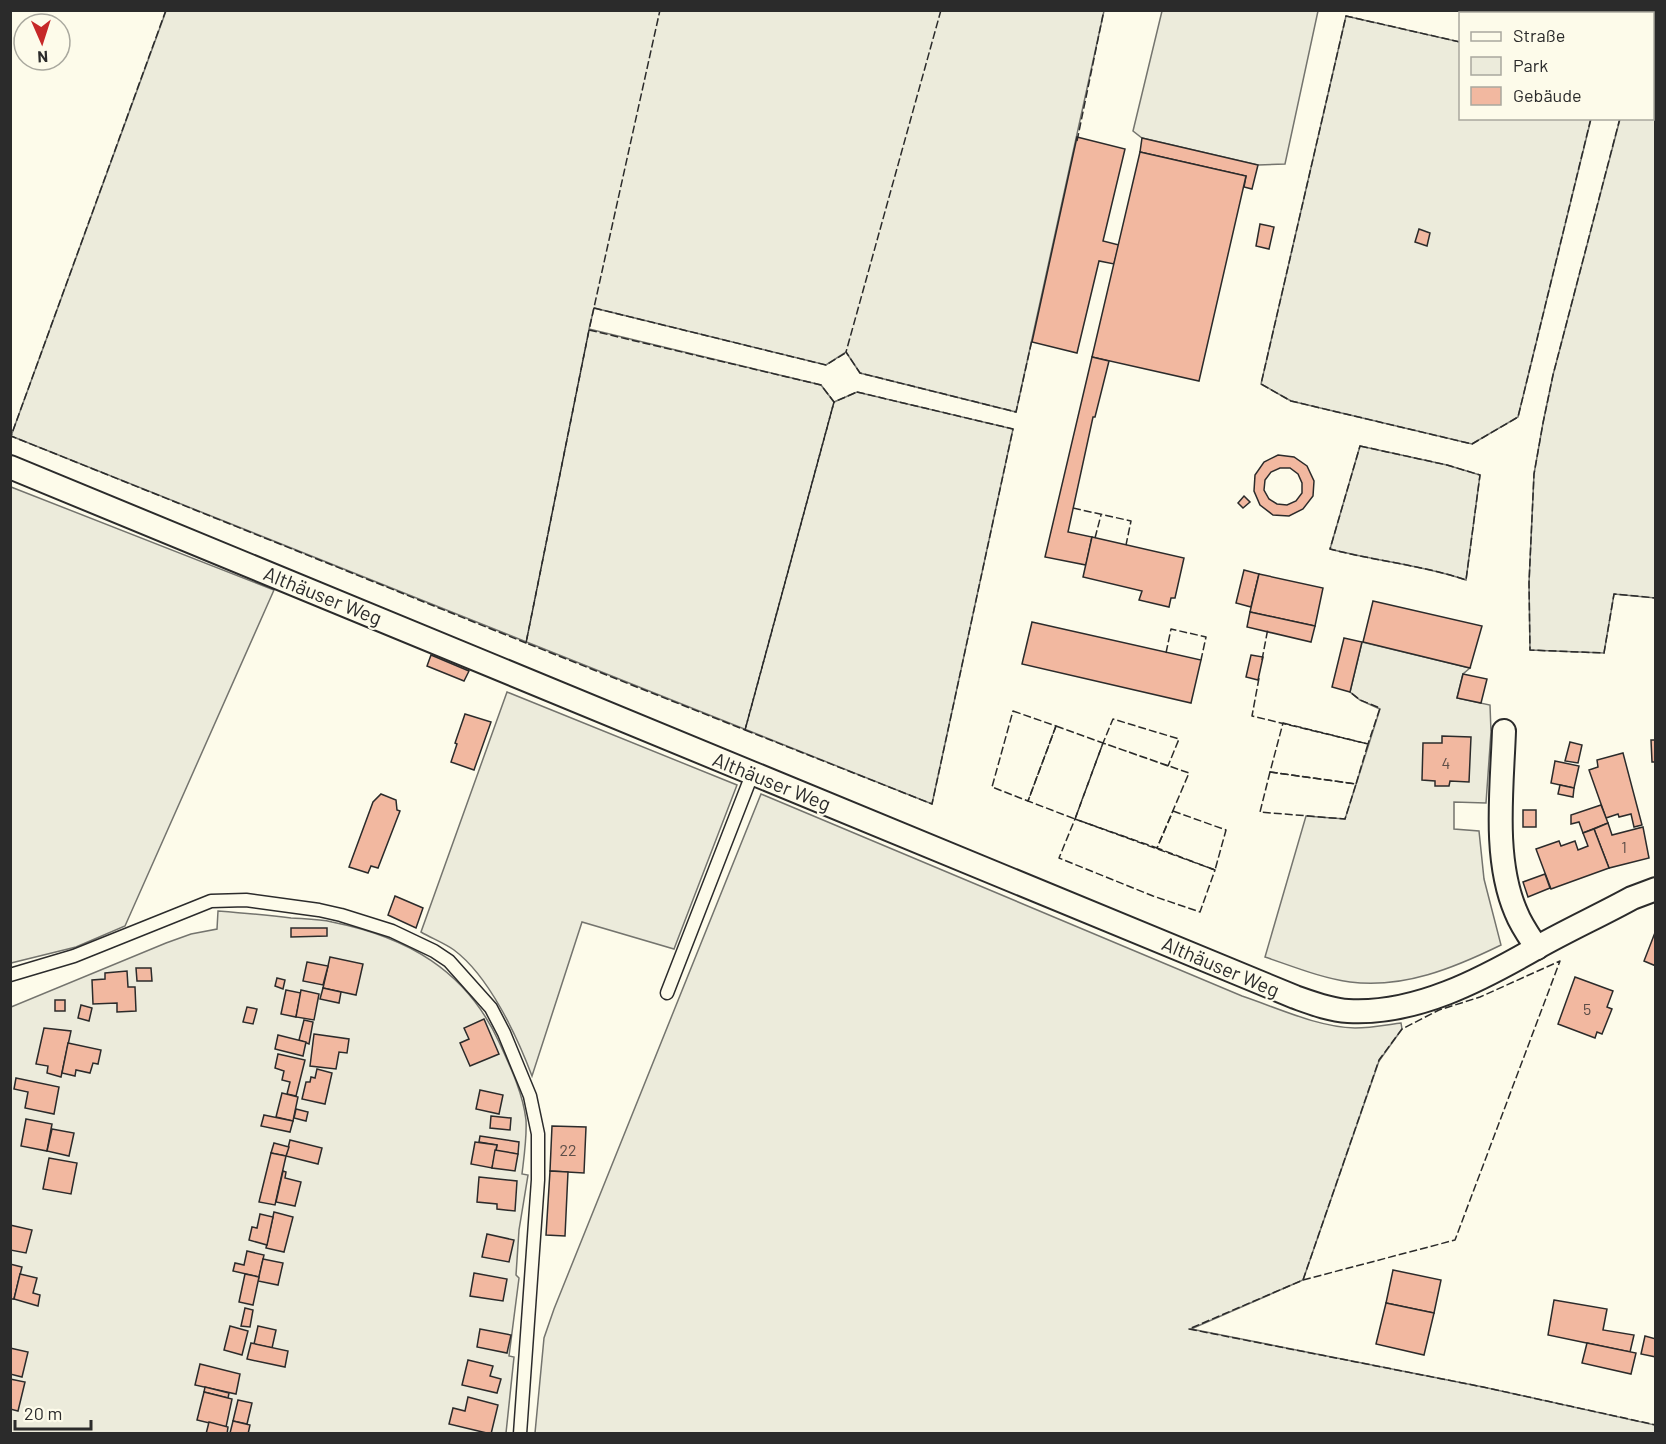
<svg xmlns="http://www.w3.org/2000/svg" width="1666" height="1444" font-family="Barlow,sans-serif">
<rect width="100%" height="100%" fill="#fdfbea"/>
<!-- green -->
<g fill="#ecebdb" stroke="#74746e" stroke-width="1.5">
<path d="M166,11H1104L1016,412L860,373L846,352L826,365L594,308L589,329L821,385L834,402L857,392L1013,429L932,804L11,436Z"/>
<path d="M1162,11H1318L1285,164L1258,165L1142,138L1133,131Z"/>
<path d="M1607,11H1655V598L1614,594L1604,653L1530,650L1529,583L1534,474L1543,423L1553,375L1620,119L1652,118V14L1608,13Z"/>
<path d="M1346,16L1460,42V118L1591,119L1518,417L1472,444L1291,401L1261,384Z"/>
<path d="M1360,446L1447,465L1480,475L1466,580C1422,565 1375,561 1330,549Z"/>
<path d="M11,487L274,590L125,926L76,947L11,963Z"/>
<path d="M1362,642L1470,668L1463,674L1457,698L1490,705L1491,732L1486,803L1454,802V829L1479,831L1484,879L1501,945C1454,968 1403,989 1350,982C1321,978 1292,966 1265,957L1306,816L1345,819L1380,709L1360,700L1350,692Z"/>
<path d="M507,692L737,785L674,949L582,922L532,1076C517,1036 489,976 454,950C444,943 431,938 421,932Z"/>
<path d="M761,794L1242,996C1278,1008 1317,1027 1355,1028C1370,1028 1386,1025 1401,1023L1402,1029L1379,1061L1303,1280L1191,1329L1483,1387L1655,1425V1433H535L544,1338L554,1309Z"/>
<path d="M218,911C243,913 267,915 291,918C305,919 319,919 332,922C407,937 466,970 499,1042C510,1066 523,1093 526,1120C527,1137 524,1157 522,1174L528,1175L519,1230L516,1275L519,1278L509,1356L514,1357L506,1433L11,1434V1007L166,943L191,934L217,929Z"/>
</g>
<!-- building -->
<g fill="#f2b8a0" stroke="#2b2b2b" stroke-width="1.5" fill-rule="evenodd">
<path d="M1077,137L1125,149L1103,241L1119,245L1114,264L1099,261L1077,353L1032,342Z"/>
<path d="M1142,138L1258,165L1252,189L1244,187L1246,176L1140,152Z"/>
<path d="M1140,152L1246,176L1199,381L1092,357Z"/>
<path d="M1260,224L1274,227L1269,249L1256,246Z"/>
<path d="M1419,229L1430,233L1427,246L1415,242Z"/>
<path d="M1092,357L1109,361L1095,417H1093L1068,532L1092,537L1086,565L1045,557Z"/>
<path d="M1278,455L1294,457L1307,466L1314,481L1313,496L1303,509L1289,516L1273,515L1260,505L1254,491L1255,475L1264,462ZM1280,468H1290L1298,474L1302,483V493L1296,501L1287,505L1277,504L1269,499L1264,490L1265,480L1271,472Z"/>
<path d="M1244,496L1250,502L1243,508L1238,503Z"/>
<path d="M1092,537L1184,558L1175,598H1171L1169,607L1139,600L1142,591L1083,577Z"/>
<path d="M1244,570L1259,574L1251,607L1236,603Z"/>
<path d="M1259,574L1323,588L1315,626L1250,612Z"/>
<path d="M1373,601L1482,626L1470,668L1363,642Z"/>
<path d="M1250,612L1315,626L1311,642L1247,627Z"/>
<path d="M1032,622L1201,660L1191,703L1022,664Z"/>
<path d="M1344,638L1362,642L1350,692L1332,687Z"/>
<path d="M431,655L469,671L464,681L427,666Z"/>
<path d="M1251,655L1263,657L1258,680L1246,677Z"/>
<path d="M1463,674L1487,679L1481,703L1457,698Z"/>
<path d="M465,714L491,722L474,770L451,762L457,744L455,743Z"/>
<path d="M1442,736L1471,737L1469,782L1450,781L1449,786H1435V781L1422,780L1423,743H1442Z"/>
<path d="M1651,740H1656V762H1652Z"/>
<path d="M1570,742L1582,745L1578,763L1565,761Z"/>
<path d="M1623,753L1642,825L1634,827L1631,814L1619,817L1618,814L1606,818L1589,770L1598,767L1597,760Z"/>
<path d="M1555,761L1579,766L1574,788L1551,783Z"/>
<path d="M1560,785L1574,788L1573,797L1558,794Z"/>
<path d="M381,794L396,800L397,810L400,811L378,868L371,866L368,873L349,867L373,802Z"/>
<path d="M1601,805L1608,823L1583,833L1579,822L1571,824V815Z"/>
<rect x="1523" y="810" width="13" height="17"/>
<path d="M1608,823L1612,835L1643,827L1649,858L1609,868L1594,829Z"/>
<path d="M1594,829L1609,868L1551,889L1536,849L1559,841L1561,846L1575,841L1578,850L1588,846L1583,833Z"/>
<path d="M1545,874L1550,888L1528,897L1523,882Z"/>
<path d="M395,896L423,908L416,928L388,915Z"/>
<path d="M291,928H327V936L291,937Z"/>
<path d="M1656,930V966L1644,961Z"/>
<path d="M330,957L363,964L356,995L323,988Z"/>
<path d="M307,962L328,966L323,985L303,981Z"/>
<path d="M136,968H151L152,981H137Z"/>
<path d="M127,971L128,987H135L136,1011L117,1012V1003L93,1004L92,980L105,979V973Z"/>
<path d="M1575,977L1613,991L1607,1007L1612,1009L1602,1034L1597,1032L1595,1038L1558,1024Z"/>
<path d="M277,978L285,980L283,989L275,986Z"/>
<path d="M323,988L341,992L339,1003L320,999Z"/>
<path d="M286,990L301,993L296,1017L281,1014Z"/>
<path d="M301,990L319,994L314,1020L296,1017Z"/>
<rect x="55" y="1000" width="10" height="11"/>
<path d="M81,1005L92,1008L89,1021L78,1018Z"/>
<path d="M247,1007L257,1009L253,1024L243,1022Z"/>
<path d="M484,1019L499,1054L470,1066L460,1043L469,1039L464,1028Z"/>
<path d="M304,1020L313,1022L309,1044L299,1040Z"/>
<path d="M44,1028L71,1031L61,1077L47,1073L48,1066L36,1064Z"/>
<path d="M314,1034L349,1039L347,1053L339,1052L336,1069L310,1066Z"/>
<path d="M278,1035L306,1042L303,1056L275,1049Z"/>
<path d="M68,1043L101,1050L98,1064L93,1063L90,1073L76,1070L75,1076L62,1073Z"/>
<path d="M278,1054L305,1060L296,1096L287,1094L290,1082L282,1080L284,1071L275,1068Z"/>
<path d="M317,1069L332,1073L325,1104L302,1099L306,1082H310L311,1077L315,1078Z"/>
<path d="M16,1078L59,1087L54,1114L25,1108L28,1092L14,1089Z"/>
<path d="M480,1090L503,1095L499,1114L476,1109Z"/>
<path d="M282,1093L298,1097L293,1121L276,1117Z"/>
<path d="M296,1109L308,1112L306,1121L294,1118Z"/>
<path d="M264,1115L293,1121L290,1132L261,1126Z"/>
<path d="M491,1116L511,1118L510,1130L490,1128Z"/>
<path d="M26,1119L52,1124L47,1151L21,1146Z"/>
<path d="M552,1126L586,1127L584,1173L550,1171Z"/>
<path d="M52,1129L74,1133L69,1156L47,1151Z"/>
<path d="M480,1136L519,1142L518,1154L496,1151L497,1145L479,1142Z"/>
<path d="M290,1140L322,1148L318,1164L286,1156Z"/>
<path d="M475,1142L497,1145L492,1168L471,1164Z"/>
<path d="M274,1143L289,1147L286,1156L271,1153Z"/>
<path d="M495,1150L518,1154L515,1171L492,1168Z"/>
<path d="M271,1153L286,1156L275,1205L259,1202Z"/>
<path d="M49,1158L77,1163L71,1194L43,1189Z"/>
<path d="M283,1171L286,1172L285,1178L301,1182L295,1206L276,1202Z"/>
<path d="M550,1171L568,1172L565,1236L546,1235Z"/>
<path d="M479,1177L517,1181L515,1211L497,1209V1204L477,1202Z"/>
<path d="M274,1212L293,1217L284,1252L266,1248Z"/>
<path d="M260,1214L273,1217L267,1245L249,1240L252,1227L257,1228Z"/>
<path d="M10,1225L32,1230L26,1253L10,1250Z"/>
<path d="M487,1234L514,1240L509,1262L482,1257Z"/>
<path d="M247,1251L264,1255L259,1277L233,1271L235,1263L244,1265Z"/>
<path d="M263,1259L283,1263L278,1285L258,1281Z"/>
<path d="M10,1264L22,1267L14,1299H10Z"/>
<path d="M1393,1270L1441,1280L1434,1313L1386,1303Z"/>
<path d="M474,1273L507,1279L503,1301L470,1296Z"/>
<path d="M20,1274L37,1278L33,1293L40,1295L38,1306L14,1299Z"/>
<path d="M245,1274L259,1277L253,1305L239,1302Z"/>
<path d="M1554,1300L1607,1309L1603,1330L1634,1335L1630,1352L1548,1335Z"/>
<path d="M1386,1303L1434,1313L1424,1355L1376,1344Z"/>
<path d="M245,1308L253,1310L250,1327L241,1326Z"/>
<path d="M230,1326L248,1331L242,1355L224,1350Z"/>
<path d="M258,1326L276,1330L272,1348L254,1344Z"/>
<path d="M480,1329L511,1335L507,1353L477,1347Z"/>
<path d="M1645,1336L1656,1339V1357L1641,1354Z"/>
<path d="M251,1343L288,1351L285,1367L247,1359Z"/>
<path d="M1587,1343L1636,1353L1631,1374L1582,1363Z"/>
<path d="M10,1348L28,1352L22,1377L10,1374Z"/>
<path d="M468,1360L493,1366L490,1376L501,1379L497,1393L462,1385Z"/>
<path d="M200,1364L240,1374L236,1394L195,1385Z"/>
<path d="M10,1379L25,1382L18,1411L10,1409Z"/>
<path d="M205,1387L229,1393L228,1398L204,1392Z"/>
<path d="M204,1392L232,1399L226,1427L197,1420Z"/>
<path d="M468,1397L498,1405L491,1434L449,1424L453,1408L465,1411Z"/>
<path d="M238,1400L252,1403L247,1424L233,1421Z"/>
<path d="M233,1421L250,1425L248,1434L230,1433Z"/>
<path d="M209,1422L228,1427L227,1434H206Z"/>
</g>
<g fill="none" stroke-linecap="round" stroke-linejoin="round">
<defs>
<g id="lane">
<path d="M10,975L74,956L211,901L246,900L319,910L341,915L392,931L434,951L449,961L491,1008L504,1033L530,1096L538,1134V1180L520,1434"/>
<path d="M667,993L753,772"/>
</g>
<g id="street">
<path d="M10,467L1295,997C1312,1003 1330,1010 1348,1011C1415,1015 1481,980 1538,947C1568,930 1601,915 1632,898L1656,889"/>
<path d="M1504,731C1502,788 1493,859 1516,912C1521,925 1529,936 1537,948"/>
</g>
</defs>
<!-- lane casing -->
<use href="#lane" stroke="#2b2b2b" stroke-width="15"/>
<!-- street casing -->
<use href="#street" stroke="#2b2b2b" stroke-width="26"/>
<!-- lane -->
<use href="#lane" stroke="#fdfbea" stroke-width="12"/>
<!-- street -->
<use href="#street" stroke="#fdfbea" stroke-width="22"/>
<!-- fence -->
<g stroke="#2b2b2b" stroke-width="1.5" stroke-dasharray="8 3" stroke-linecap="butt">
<path d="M166,10L11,436L526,643L589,330L660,10"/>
<path d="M941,10L846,352L860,373L1016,412L1032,340"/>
<path d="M1607,10L1608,14"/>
<path d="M1460,42L1346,16L1261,384L1291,401L1472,444L1518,417L1591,118"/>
<path d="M1620,118L1553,375L1543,423L1534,474L1529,583L1530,650L1604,653L1614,594L1656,598"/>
<path d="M1077,141L1104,10"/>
<path d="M594,308L826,365L847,352"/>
<path d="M589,330L821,385L834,402L745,730L526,643Z"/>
<path d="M857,392L1013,429L932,804L745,730L834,402Z"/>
<path d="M1360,446L1447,465L1480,475L1466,580C1422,565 1375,561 1330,549Z"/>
<path d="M1073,508L1131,521L1126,545"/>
<path d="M1095,538L1101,515"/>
<path d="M1166,653L1171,629L1206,637L1201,660"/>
<path d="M1262,660L1268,628"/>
<path d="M1259,678L1252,716L1368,744L1380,708L1360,700L1350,692"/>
<path d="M1013,711L1056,726L1028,801L992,787Z"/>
<path d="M1283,723L1368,744L1356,784L1270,772Z"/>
<path d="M1056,726L1103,743L1075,819L1028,801Z"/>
<path d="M1168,766L1103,743L1075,819L1157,848L1189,773L1103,743L1113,719L1179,739L1168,766"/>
<path d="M1270,772L1356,784L1345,819L1260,812Z"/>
<path d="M1173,811L1226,830L1215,870L1157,848Z"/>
<path d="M1075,819L1215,870L1200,912L1153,896L1059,858Z"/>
<path d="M1303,1280L1379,1060L1402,1029L1439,1010L1480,997L1560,961L1455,1240L1303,1280L1189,1329L1483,1387L1656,1425"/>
</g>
</g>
<g text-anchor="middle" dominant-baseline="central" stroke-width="4.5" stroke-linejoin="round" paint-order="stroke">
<!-- number labels -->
<g font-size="16" fill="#5d4e48">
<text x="1446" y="762">4</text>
<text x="1624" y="846">1</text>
<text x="1587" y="1008">5</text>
<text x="568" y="1149">22</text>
</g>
<!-- street labels -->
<g font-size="20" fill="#2b2b2b" stroke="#fdfbea">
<text transform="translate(323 595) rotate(22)">Althäuser Weg</text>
<text transform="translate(772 781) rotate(22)">Althäuser Weg</text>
<text transform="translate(1221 966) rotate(23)">Althäuser Weg</text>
</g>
</g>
<!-- border -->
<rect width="1666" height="1444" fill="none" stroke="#2b2b2b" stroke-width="24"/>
<!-- legend -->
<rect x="1459" y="12" width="195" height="108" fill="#fdfbea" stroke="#a9a89e" stroke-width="1.5"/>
<rect x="1471" y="32" width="30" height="9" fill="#fdfbea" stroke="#a9a89e" stroke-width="1.5"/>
<text x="1513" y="42" font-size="18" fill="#2b2b2b">Straße</text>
<rect x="1471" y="57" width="30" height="18" fill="#ecebdb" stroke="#a9a89e" stroke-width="1.5"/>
<text x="1513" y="72" font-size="18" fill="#2b2b2b">Park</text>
<rect x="1471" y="87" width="30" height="18" fill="#f2b8a0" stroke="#a9a89e" stroke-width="1.5"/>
<text x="1513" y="102" font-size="18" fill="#2b2b2b">Gebäude</text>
<!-- north arrow -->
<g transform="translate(42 42) rotate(177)"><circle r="28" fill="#fdfbea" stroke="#a9a89e" stroke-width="1.5"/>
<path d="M0-4.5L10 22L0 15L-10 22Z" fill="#c62828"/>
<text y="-9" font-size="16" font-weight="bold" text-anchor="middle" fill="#2b2b2b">N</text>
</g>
<!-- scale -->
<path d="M15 1420v9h76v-9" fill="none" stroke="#2b2b2b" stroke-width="3"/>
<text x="24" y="1420" font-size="18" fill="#2b2b2b" stroke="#fdfbea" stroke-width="4.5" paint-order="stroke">20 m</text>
</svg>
